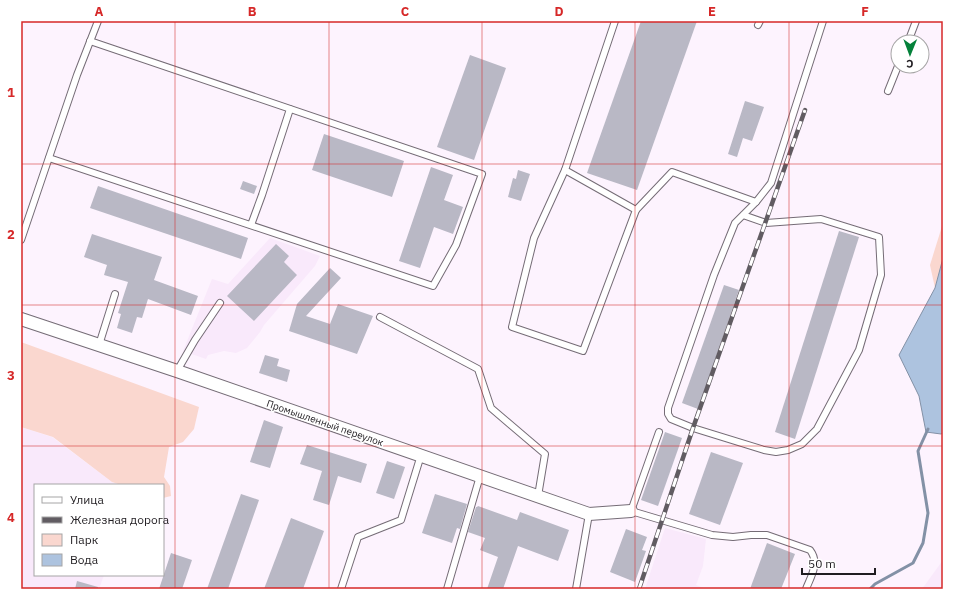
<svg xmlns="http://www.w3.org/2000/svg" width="964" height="610" font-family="'IBM Plex Sans',sans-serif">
<rect width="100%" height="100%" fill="#fdf3fe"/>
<!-- built -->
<g fill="#f9e9fb">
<path d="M270,238L320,256L315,266L264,325L260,332L247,348L236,353L224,351L208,355L206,359L183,351L212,279L228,284Z"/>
<path d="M21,427L52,437L112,482L121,485H35V575H104L99,589H21Z"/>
<path d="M665,528L706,539L703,566L696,585L706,589H645Z"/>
<path d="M943,560V589H922Z"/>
</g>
<!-- green -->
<g fill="#fad7cf">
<path d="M943,223V258L935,288L930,265Z"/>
<path d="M21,342L199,407L194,429L183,442L169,447L164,477L170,486L171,496L163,498V485H121L112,482L53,437L21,427Z"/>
</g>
<!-- water -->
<path fill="#adc3df" stroke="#8391a6" d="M943,258V433L941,434L926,432L919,396L899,355L935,288Z"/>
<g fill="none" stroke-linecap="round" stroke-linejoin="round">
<!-- stream -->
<path stroke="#8391a6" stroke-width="3" d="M870,589L875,584L913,563L923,543L928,513L918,451L928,429"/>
</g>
<!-- building -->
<g fill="#b9b8c5">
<path d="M641,21H697L637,190L587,173Z"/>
<path d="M470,55L506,68L474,160L437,147Z"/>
<path d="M745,101L764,107L752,141L743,138L737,157L728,154Z"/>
<path d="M324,134L404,161L392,197L312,170Z"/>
<path d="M431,167L453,175L444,200L463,207L453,234L434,227L420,268L399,261Z"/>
<path d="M518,170L530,174L521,201L508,197L513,178L516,179Z"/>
<path d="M243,181L257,186L254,194L240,189Z"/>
<path d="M98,186L248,238L241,259L90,208Z"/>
<path d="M839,231L859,237L795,439L775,432Z"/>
<path d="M92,234L162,257L154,280L198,296L191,315L148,299L142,318L137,317L132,333L117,328L121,314L118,313L128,282L104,275L107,265L84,257Z"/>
<path d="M276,244L289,256L284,262L297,275L254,321L227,296Z"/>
<path d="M330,268L341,278L306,316L330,324L338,304L373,316L357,354L289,331L297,304Z"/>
<path d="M724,285L739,290L698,409L682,403Z"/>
<path d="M265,355L279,359L277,366L290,370L287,382L259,373Z"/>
<path d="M264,420L283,427L270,468L250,462Z"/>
<path d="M665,432L682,438L658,506L641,500Z"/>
<path d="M307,445L367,464L361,483L338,476L329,505L313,500L322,471L300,464Z"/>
<path d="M711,452L743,463L720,525L689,514Z"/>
<path d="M387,461L405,467L394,499L376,493Z"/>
<path d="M241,494L259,500L228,589H207Z"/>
<path d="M435,494L467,504L460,529L457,528L452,543L422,533Z"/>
<path d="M478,506L517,520L520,512L569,530L558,561L518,546L503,589H487L498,557L480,550L485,538L468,532L476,507H477Z"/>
<path d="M291,518L324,531L303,589H264Z"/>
<path d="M626,529L647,537L642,550L646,551L635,582L610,572Z"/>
<path d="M767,543L795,554L781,589H750Z"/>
<path d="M171,553L192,560L182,589H159Z"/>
<path d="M77,581L98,587V589H75Z"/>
</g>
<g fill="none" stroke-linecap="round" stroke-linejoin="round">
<defs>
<g id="service">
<path d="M615,21L565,170L636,210L672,172L756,202"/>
<path d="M758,25L760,21"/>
<path d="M908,42L916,21"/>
<path d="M888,91L898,66"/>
<path d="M49,158L433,286L456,245L482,174L90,41"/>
<path d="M565,170L534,238L512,327L583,351L636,210"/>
<path d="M743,215L766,223L821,219L879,237L881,275L859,350L817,429L802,444L788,450L776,452L764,450L693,428L671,419L668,414V408L714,275L735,223L756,202L771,183L823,21"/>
<path d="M251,225L262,195L290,109"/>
<path d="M21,240L77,75L98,21"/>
<path d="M380,317L478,369L491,408L545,454L538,496"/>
<path d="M99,345L115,294"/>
<path d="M177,371L195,340L220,303"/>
<path d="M659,432L631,511L712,535L733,537L751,535H767L810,550C820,563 811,576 806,589"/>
<path d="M341,589L358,537L401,520L421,455"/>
<path d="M447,589L480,476"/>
<path d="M576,589L589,514"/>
</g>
<path id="minor" d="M21,319L177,371L589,514L631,511"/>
</defs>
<!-- service casing -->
<use href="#service" stroke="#756c76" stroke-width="8"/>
<!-- minor casing -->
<use href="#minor" stroke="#756c76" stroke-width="14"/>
<!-- service -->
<use href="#service" stroke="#fff" stroke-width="6"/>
<!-- minor -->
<use href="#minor" stroke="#fff" stroke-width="12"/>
<defs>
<path id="rail" d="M639,589L693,428L805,110"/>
</defs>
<!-- rail casing -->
<use href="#rail" stroke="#615c62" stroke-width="4.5"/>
<!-- rail -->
<use href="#rail" stroke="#fff" stroke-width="3" stroke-dasharray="9" stroke-linecap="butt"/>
</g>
<!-- grid -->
<path fill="none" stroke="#d62828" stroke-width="1" stroke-opacity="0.55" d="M175,21V589M329,21V589M482,21V589M635,21V589M789,21V589M21,164H943M21,305H943M21,446H943"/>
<g text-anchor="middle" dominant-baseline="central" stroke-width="3" stroke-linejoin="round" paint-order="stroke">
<!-- street labels -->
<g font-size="10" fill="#201d21" stroke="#fff">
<text transform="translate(325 423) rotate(19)">Промышленный переулок</text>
</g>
</g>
<!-- border -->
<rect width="964" height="610" fill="none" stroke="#ffffff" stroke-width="44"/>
<!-- legend -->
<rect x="34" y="484" width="130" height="92" fill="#ffffff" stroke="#a6a5a6"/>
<rect x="42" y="497" width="20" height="6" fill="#ffffff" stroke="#a6a5a6"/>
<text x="70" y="504" font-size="12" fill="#201d21">Улица</text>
<rect x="42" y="517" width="20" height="6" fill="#615c62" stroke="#a6a5a6"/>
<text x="70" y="524" font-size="12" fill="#201d21">Железная дорога</text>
<rect x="42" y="534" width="20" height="12" fill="#fad7cf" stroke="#a6a5a6"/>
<text x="70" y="544" font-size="12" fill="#201d21">Парк</text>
<rect x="42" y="554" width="20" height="12" fill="#adc3df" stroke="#a6a5a6"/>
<text x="70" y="564" font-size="12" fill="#201d21">Вода</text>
<!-- north arrow -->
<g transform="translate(910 54) rotate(181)"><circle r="19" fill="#ffffff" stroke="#a6a5a6"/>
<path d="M0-3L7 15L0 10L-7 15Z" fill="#04813a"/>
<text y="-6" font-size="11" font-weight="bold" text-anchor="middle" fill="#201d21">С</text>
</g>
<!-- scale -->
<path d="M802 568v6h73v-6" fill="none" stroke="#201d21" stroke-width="2"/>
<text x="808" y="568" font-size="12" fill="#201d21" stroke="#ffffff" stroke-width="3" paint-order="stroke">50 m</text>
<rect x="22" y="22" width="920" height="566" fill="none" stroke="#d62828" stroke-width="1.5"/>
<g font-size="13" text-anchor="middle" font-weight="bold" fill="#d62828">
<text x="99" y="16">A</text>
<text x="252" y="16">B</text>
<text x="405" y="16">C</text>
<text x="559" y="16">D</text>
<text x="712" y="16">E</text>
<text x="865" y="16">F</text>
<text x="11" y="97">1</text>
<text x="11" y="239">2</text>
<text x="11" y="380">3</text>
<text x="11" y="522">4</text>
</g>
</svg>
